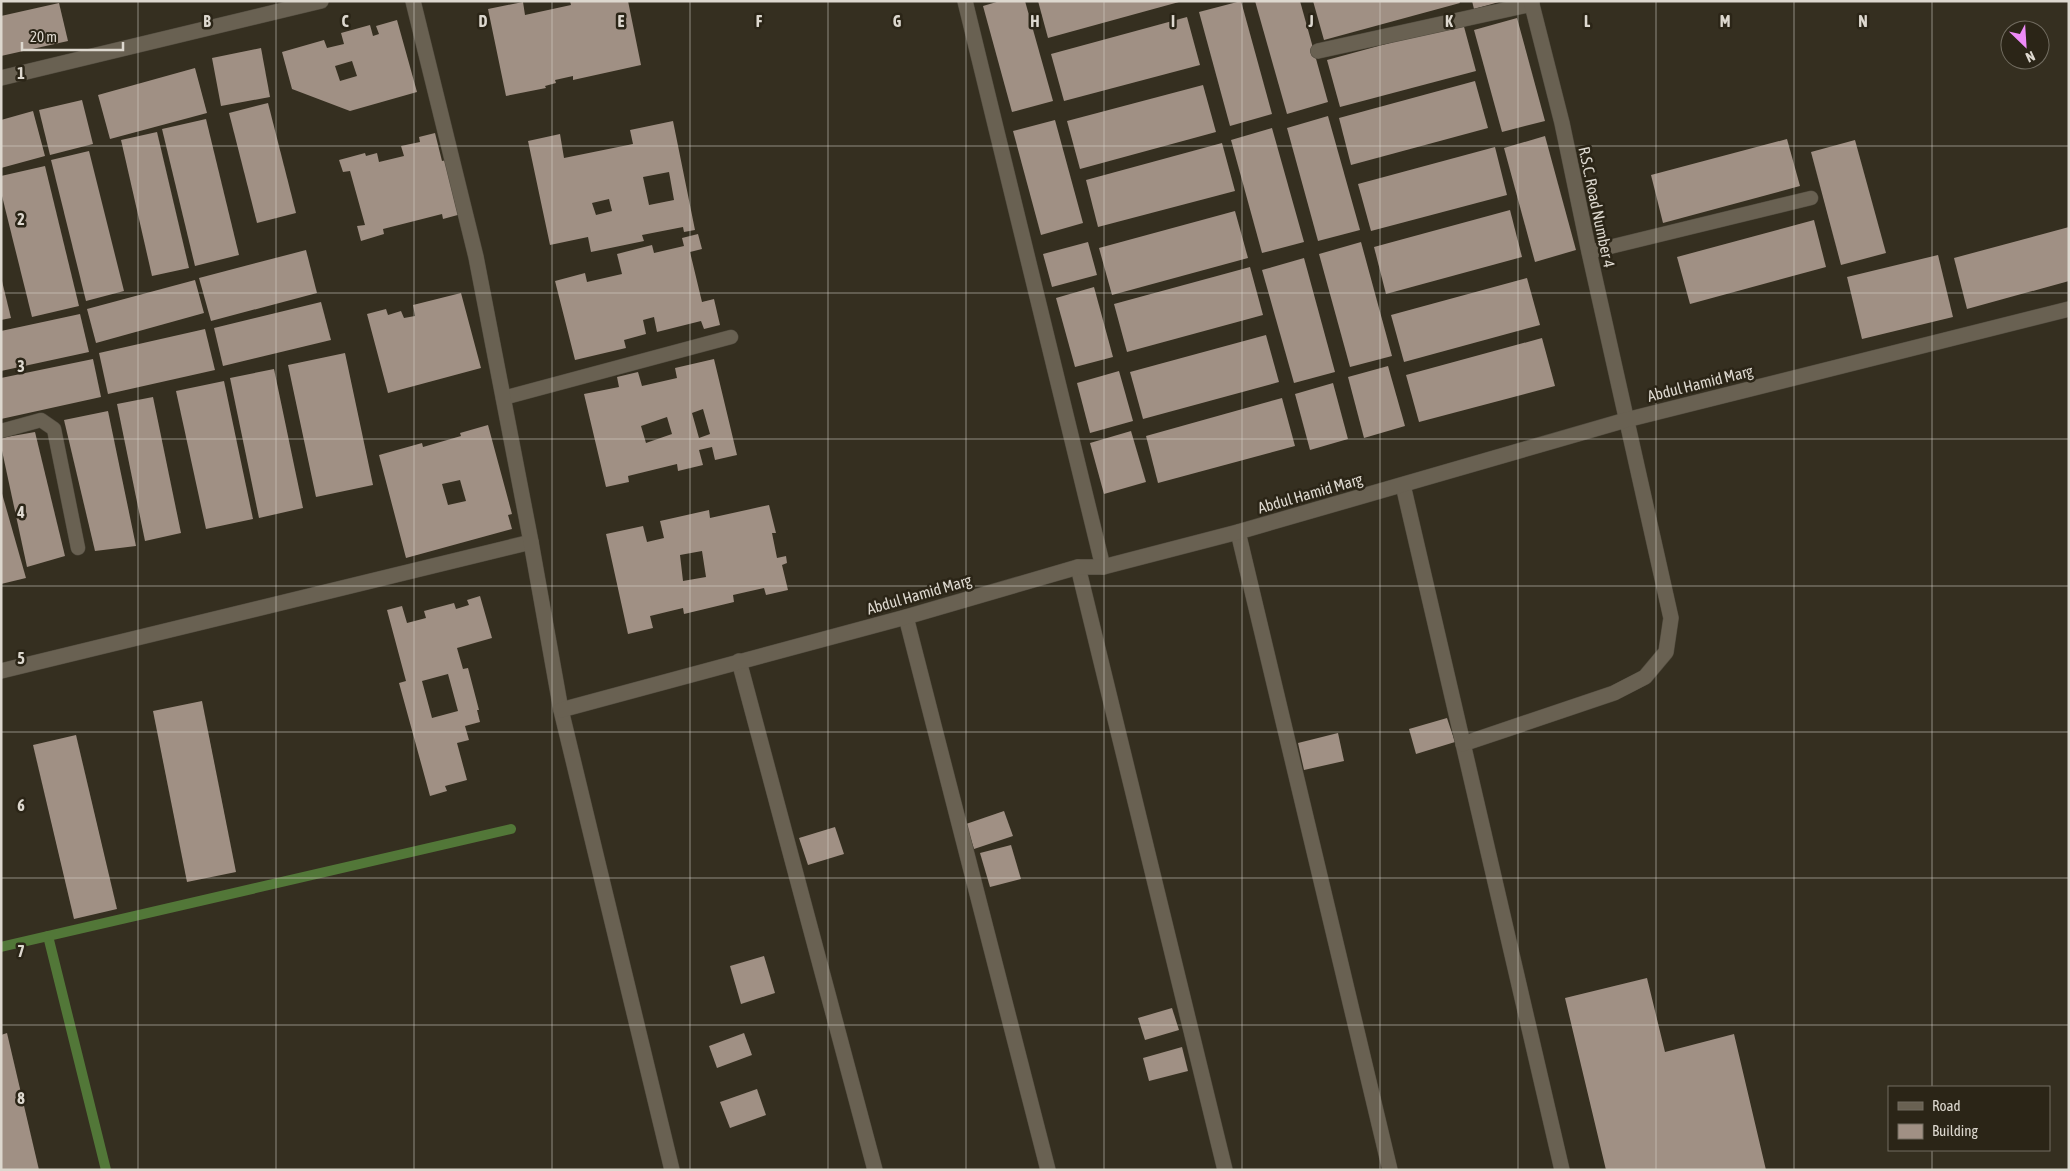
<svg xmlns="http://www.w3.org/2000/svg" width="2070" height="1171" font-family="'Asap Condensed',sans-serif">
<rect width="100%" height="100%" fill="#352f20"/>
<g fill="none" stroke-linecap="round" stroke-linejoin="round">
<!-- stream -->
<g stroke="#527738" stroke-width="10">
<path d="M48,936L106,1170"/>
<path d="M1,947L511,829"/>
</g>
</g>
<!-- building -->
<g fill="#a09084" fill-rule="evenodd">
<path d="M570,1H628L641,65L573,80V76L555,80L556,83L545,86L546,88L506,96L488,9L523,2L525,15L571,5Z"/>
<path d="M1000,1H1025L1053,101L1012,112L983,6Z"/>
<path d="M1038,1H1179V2L1048,38Z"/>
<path d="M1241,1L1272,114L1230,126L1199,12Z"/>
<path d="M1255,1H1300L1328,102L1287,114Z"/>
<path d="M1313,1H1459L1460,3L1324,40Z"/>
<path d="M1472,1H1499V2L1474,9Z"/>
<path d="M59,3L68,41L1,56V16Z"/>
<path d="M1187,17L1200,65L1064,101L1051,54Z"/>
<path d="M1517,18L1545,121L1502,132L1474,30Z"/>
<path d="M397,20L417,92L350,111L292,89L282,52L324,40L327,48L344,44L341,33L370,25L373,36L379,34L376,26ZM352,61L357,76L340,81L335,66Z"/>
<path d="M1463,23L1476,71L1340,107L1327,60Z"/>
<path d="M261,48L270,97L221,106L212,58Z"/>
<path d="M195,68L207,113L110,139L98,95Z"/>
<path d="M1475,81L1488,128L1351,165L1339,118Z"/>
<path d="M1203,85L1216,132L1080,169L1067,121Z"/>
<path d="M82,100L93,144L50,155L39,110Z"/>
<path d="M268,103L296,213L257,223L229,113Z"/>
<path d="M33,111L45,156L1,168V120Z"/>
<path d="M1328,116L1360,230L1318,241L1287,128Z"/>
<path d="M206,119L239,255L195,266L162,129Z"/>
<path d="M1055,120L1083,223L1041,235L1013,131Z"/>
<path d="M673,121L695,230L684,232L683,227L642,235L644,241L591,252L588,237L550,245L528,141L560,134L564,158L633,144L630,130ZM669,172L674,200L649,205L643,177ZM609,199L612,211L596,215L592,203Z"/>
<path d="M1272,128L1304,242L1262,253L1231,140Z"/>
<path d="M157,132L189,268L152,276L121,140Z"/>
<path d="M435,133L442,161L451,159L465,213L443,219L442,214L383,229L384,234L361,241L357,226L365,225L350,171L343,172L339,160L365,153L366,156L377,153L379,162L404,156L401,146L420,142L419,137Z"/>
<path d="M1545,136L1576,250L1535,262L1504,148Z"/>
<path d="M1787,139L1800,186L1663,223L1651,175Z"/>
<path d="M1855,140L1886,253L1841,265L1811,152Z"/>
<path d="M1222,143L1235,191L1098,227L1086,180Z"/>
<path d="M1495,147L1507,195L1371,231L1358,184Z"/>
<path d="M89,151L124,291L86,301L51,160Z"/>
<path d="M45,166L79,306L32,317L1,192V176Z"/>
<path d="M1510,210L1522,257L1386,294L1374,247Z"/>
<path d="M1235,211L1248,258L1112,295L1099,248Z"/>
<path d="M1814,220L1826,267L1690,304L1677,257Z"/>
<path d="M2069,227V281L1967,309L1954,258Z"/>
<path d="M698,234L702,249L690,252L702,302L714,299L720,325L704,329L701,321L657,332L654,317L643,320L646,334L624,340L626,348L575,360L555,281L585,273L587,282L622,274L617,254L652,245L654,253L684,246L682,238Z"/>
<path d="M1088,242L1097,275L1052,287L1043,254Z"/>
<path d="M1361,242L1392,356L1350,367L1319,254Z"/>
<path d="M306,250L317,293L211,321L199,278Z"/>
<path d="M1938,255L1953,317L1862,339L1847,277Z"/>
<path d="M1304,258L1335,372L1294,383L1262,270Z"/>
<path d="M1250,267L1263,315L1127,352L1114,304Z"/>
<path d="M1,277L11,318L1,320Z"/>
<path d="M1527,278L1540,325L1404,362L1391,315Z"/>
<path d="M195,280L204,313L96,343L87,309Z"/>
<path d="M1094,287L1113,357L1075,367L1056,298Z"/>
<path d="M461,293L481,368L388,393L367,314L386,309L388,315L401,311L404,318L415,316L413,305Z"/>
<path d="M321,302L331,340L223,366L214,328Z"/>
<path d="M80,314L89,352L1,371V331Z"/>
<path d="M205,329L215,370L108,394L99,353Z"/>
<path d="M1266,335L1279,382L1143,419L1130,372Z"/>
<path d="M1542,338L1555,386L1419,422L1406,375Z"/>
<path d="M345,353L373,485L316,497L288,365Z"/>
<path d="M93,359L101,397L1,419V378Z"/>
<path d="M714,359L737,455L715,460L712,447L699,450L703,465L678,471L677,464L628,476L629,482L606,487L584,394L619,387L617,377L638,372L642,386L677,378L675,368ZM703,409L710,434L699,438L692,413ZM667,417L672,434L646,443L641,426Z"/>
<path d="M1388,366L1405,426L1364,438L1348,377Z"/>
<path d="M274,369L303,508L259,518L230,378Z"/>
<path d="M1119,371L1133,421L1090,433L1077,383Z"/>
<path d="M224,381L253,519L206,529L176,391Z"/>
<path d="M1333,383L1348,439L1310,450L1295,394Z"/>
<path d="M153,397L181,533L145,541L117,404Z"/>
<path d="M1282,398L1295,446L1158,483L1146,436Z"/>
<path d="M108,411L136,546L95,551L64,420Z"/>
<path d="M488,425L512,514L508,515L512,529L406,558L379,455L422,443L423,447L461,436L460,433ZM460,480L466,501L448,505L442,484Z"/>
<path d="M1131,431L1146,482L1104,494L1090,443Z"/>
<path d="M35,432L65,556L27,567L1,446V438Z"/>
<path d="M1,490L26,578L1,584Z"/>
<path d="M769,505L776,533H772L777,558L786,556L787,563L782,565L788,590L766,595L764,588L733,595L734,602L684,614L683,608L650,616L653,628L628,634L606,534L643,526L647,542L664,538L660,521L709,510L710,518ZM702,551L706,577L683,581L680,555Z"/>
<path d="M480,596L492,638L457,648L463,669L468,668L479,710H477L480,722L465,726L469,740L457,743L467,780L445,786L447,791L430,796L399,683L406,681L387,610L402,606L407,623L426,618L424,611L454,603L456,609L469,605L467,600ZM448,674L458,711L432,718L422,681Z"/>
<path d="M202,701L236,872L187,882L153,711Z"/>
<path d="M1447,718L1455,742L1416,754L1409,729Z"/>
<path d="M1338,733L1344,761L1304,770L1298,743Z"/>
<path d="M76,735L117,909L74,919L33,745Z"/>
<path d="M1004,811L1013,836L974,849L966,824Z"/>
<path d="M835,827L844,854L808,865L799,838Z"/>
<path d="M1011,845L1021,879L990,887L980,853Z"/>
<path d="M764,956L775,993L741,1004L730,966Z"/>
<path d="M1647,978L1665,1052L1734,1034L1766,1170H1606L1565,998Z"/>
<path d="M1172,1008L1179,1030L1145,1040L1138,1018Z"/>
<path d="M7,1033L39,1170H1V1035Z"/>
<path d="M744,1033L752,1055L717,1068L709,1046Z"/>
<path d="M1182,1047L1188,1071L1149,1081L1143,1058Z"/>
<path d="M757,1089L766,1115L730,1128L720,1102Z"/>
</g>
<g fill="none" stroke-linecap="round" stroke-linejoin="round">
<defs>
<g id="lane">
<path d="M1589,252L1811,198"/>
<path d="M503,398L731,337"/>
<path d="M1,431L41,420L54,429L78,548"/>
</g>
<g id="street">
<path d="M965,1L1103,567"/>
<path d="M1318,51L1532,4"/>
<path d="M1,78L321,1"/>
<path d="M1403,485L1562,1170"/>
<path d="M1238,532L1390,1170"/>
<path d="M1078,567L1225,1170"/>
<path d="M906,617L1048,1170"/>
<path d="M739,661L875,1170"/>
<path d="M1,671L531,542"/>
<path d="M1463,744L1614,693L1645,677L1666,652L1671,618L1589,252L1562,123L1531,1"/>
</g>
<g id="secondary">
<path d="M413,1L476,257L531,542L561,710L672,1170"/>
<path d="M561,710L906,617L1078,567H1103L1238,532L1626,420L2069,309"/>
</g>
</defs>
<!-- lane casing -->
<use href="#lane" stroke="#534d40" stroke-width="15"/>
<!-- street casing -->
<use href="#street" stroke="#534d40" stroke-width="16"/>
<!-- secondary casing -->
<use href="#secondary" stroke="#534d40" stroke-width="16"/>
<!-- lane -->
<use href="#lane" stroke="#696152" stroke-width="14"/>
<!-- street -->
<use href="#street" stroke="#696152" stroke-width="15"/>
<!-- secondary -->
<use href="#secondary" stroke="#696152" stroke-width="15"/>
</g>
<!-- grid -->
<path fill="none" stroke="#ddd8cf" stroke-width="1" stroke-opacity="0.55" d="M138,1V1170M276,1V1170M414,1V1170M552,1V1170M690,1V1170M828,1V1170M966,1V1170M1104,1V1170M1242,1V1170M1380,1V1170M1518,1V1170M1656,1V1170M1794,1V1170M1932,1V1087M1,146H2069M1,293H2069M1,439H2069M1,586H2069M1,732H2069M1,878H2069M1,1025H2069M1932,1150V1170"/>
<g text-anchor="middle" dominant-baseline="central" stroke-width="5" stroke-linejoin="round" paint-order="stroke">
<!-- street labels -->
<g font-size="16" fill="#ddd8cf" stroke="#2b2517">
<text transform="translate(1597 207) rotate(78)">R.S.C. Road Number 4</text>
<text transform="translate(1700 383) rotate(-14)">Abdul Hamid Marg</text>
<text transform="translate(1310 493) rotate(-16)">Abdul Hamid Marg</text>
<text transform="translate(919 594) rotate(-16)">Abdul Hamid Marg</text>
</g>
</g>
<g font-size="16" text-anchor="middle" font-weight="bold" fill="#ddd8cf" stroke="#2b2517" stroke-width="5" stroke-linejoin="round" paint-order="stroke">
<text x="207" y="27">B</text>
<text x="345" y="27">C</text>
<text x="483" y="27">D</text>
<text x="621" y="27">E</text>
<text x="759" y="27">F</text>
<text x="897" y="27">G</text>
<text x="1035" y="27">H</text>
<text x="1173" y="27">I</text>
<text x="1311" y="27">J</text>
<text x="1449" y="27">K</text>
<text x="1587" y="27">L</text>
<text x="1725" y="27">M</text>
<text x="1863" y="27">N</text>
<text x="21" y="79">1</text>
<text x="21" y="225">2</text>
<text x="21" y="372">3</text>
<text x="21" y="518">4</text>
<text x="21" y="664">5</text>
<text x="21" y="811">6</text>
<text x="21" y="957">7</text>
<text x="21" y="1104">8</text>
</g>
<!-- border -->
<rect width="2070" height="1171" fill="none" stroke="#ddd8cf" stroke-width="5"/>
<!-- legend -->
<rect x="1888" y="1086" width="162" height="65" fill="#2b2517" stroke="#726d61"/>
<rect x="1898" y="1102" width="25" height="8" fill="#696152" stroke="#726d61"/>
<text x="1932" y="1111" font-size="15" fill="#ddd8cf">Road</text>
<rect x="1898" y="1124" width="25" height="15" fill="#a09084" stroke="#726d61"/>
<text x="1932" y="1136" font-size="15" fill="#ddd8cf">Building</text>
<!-- north arrow -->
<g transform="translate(2025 45) rotate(155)"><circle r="24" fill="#2b2517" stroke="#726d61"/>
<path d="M0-4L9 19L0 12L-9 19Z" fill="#ee8bf8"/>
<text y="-8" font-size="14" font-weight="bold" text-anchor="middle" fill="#ddd8cf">N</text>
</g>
<!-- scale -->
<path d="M22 42v8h101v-8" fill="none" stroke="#ddd8cf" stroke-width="2.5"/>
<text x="30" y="42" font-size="15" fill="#ddd8cf" stroke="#2b2517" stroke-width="4" paint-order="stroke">20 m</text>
</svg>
